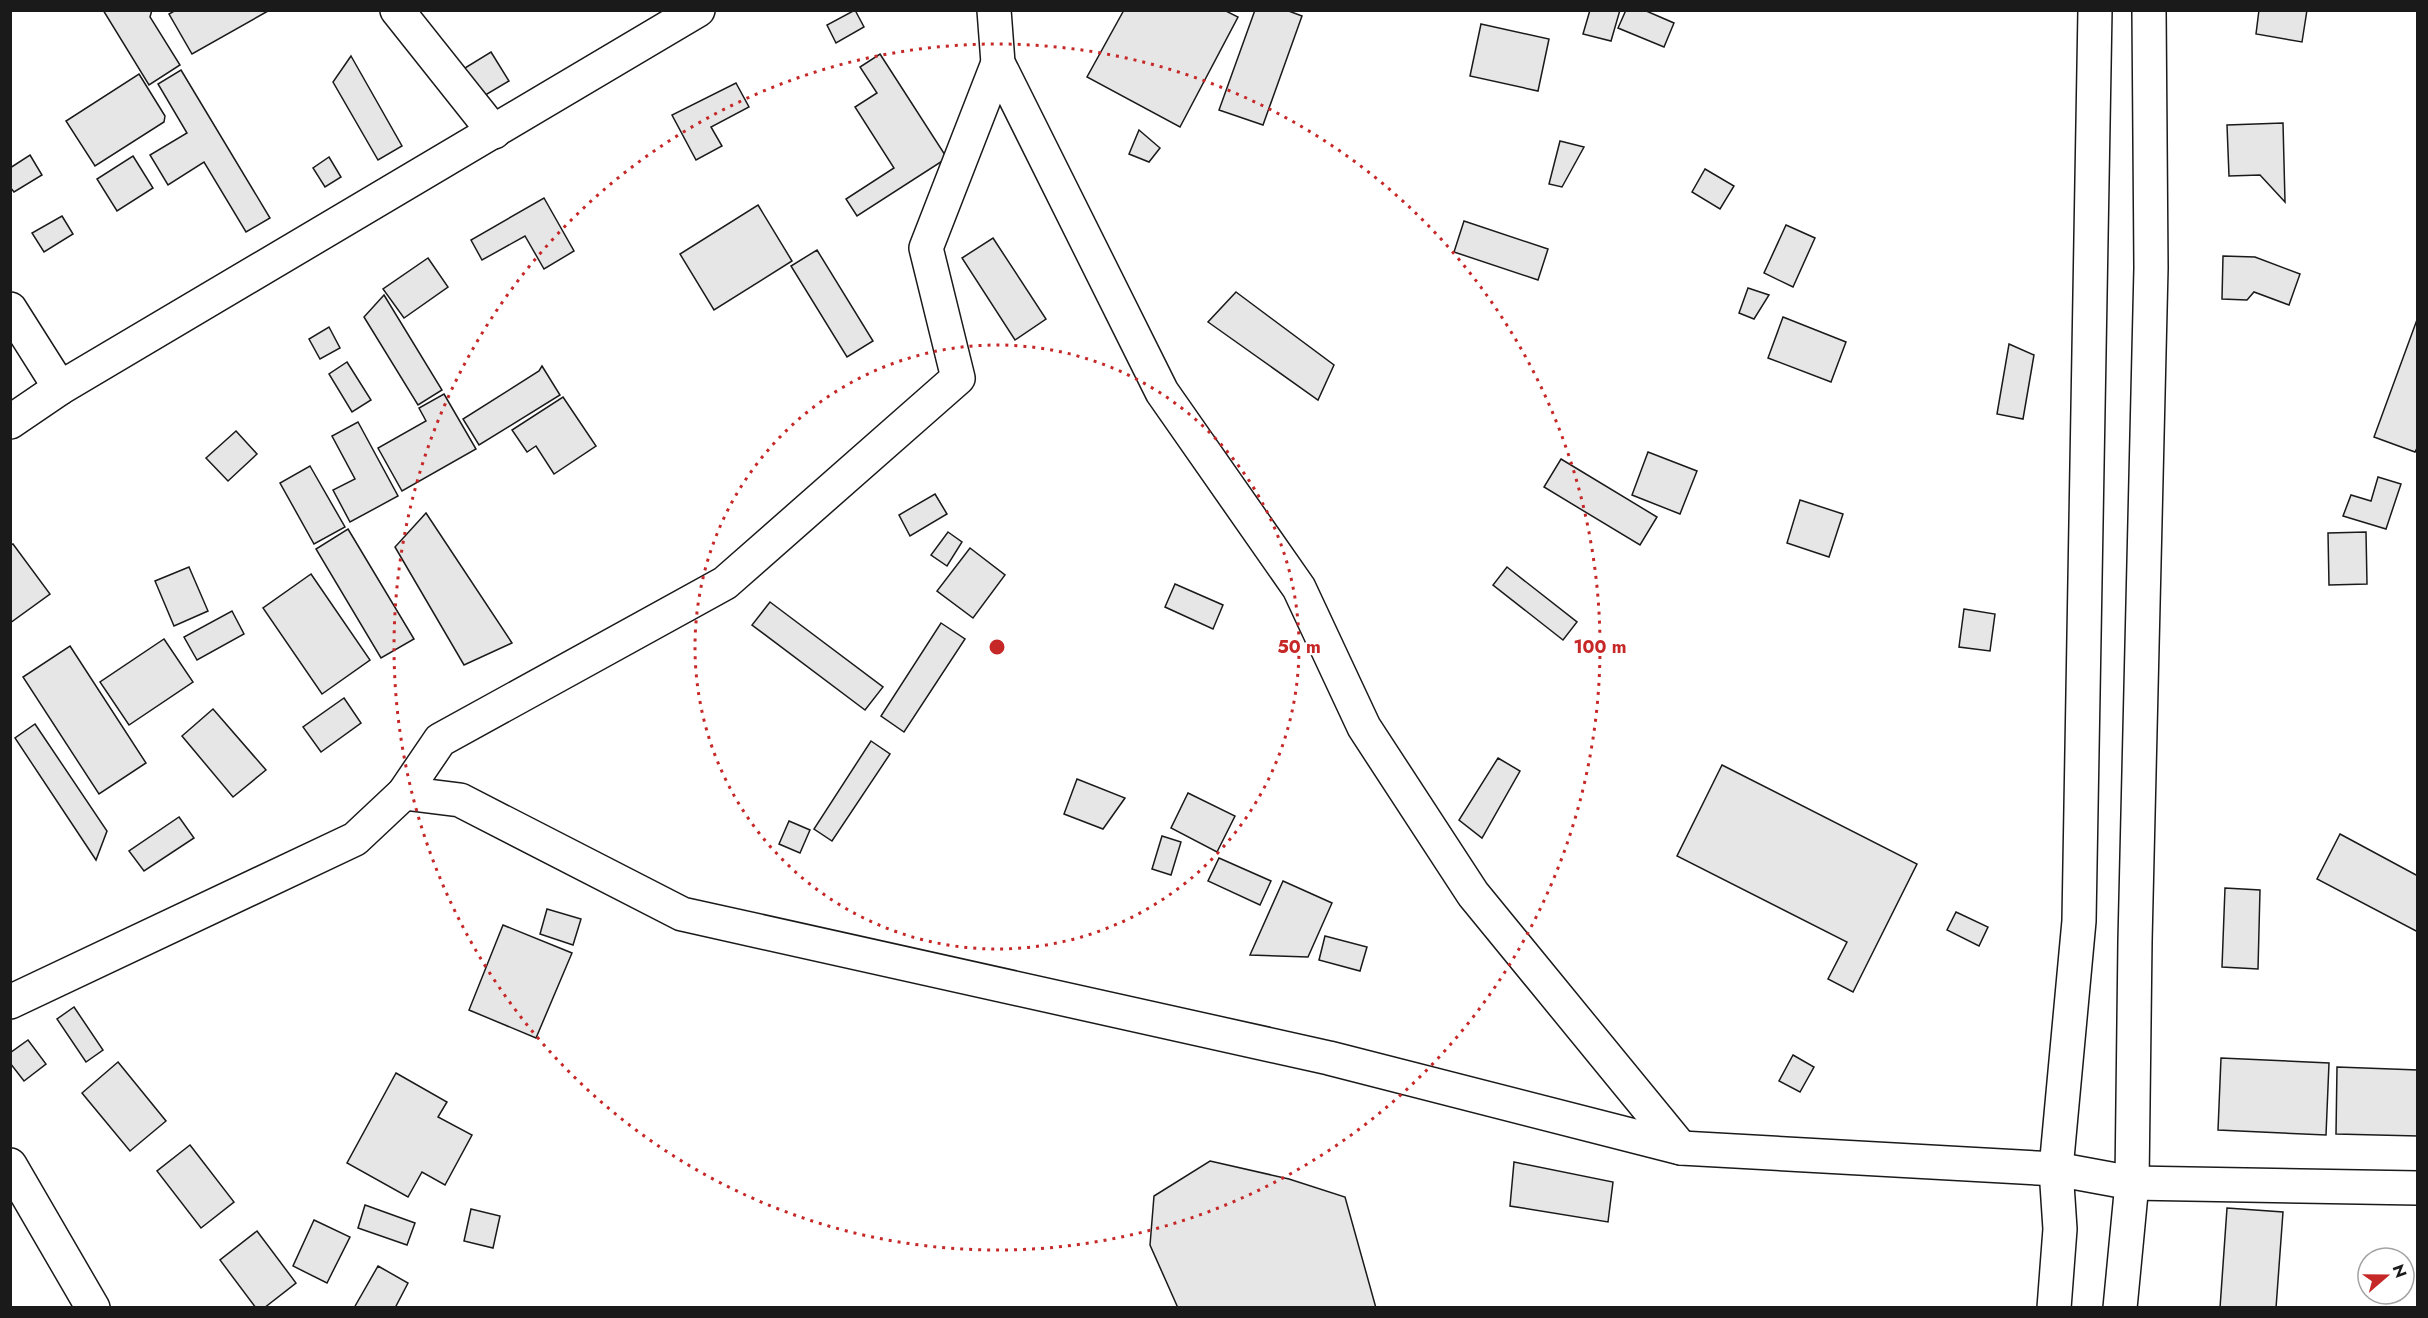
<svg xmlns="http://www.w3.org/2000/svg" width="2428" height="1318" font-family="Jost,sans-serif">
<rect width="100%" height="100%" fill="#fff"/>
<!-- building -->
<g fill="#e6e6e6" stroke="#1a1a1a" stroke-width="1.5">
<path d="M103,10H152L150,17L180,65L149,85Z"/>
<path d="M176,10H268V11L192,54L169,14Z"/>
<path d="M855,10L864,27L836,43L827,25Z"/>
<path d="M1124,10H1224L1238,17L1180,127L1087,77Z"/>
<path d="M1255,10H1286L1302,16L1263,125L1219,110Z"/>
<path d="M1590,10H1620L1611,41L1583,34Z"/>
<path d="M1626,10H1644L1674,23L1664,47L1618,28Z"/>
<path d="M2259,10H2307L2302,42L2256,34Z"/>
<path d="M1481,24L1549,39L1538,91L1470,76Z"/>
<path d="M491,52L509,81L477,100L460,71Z"/>
<path d="M880,54L947,158L857,216L846,199L894,168L855,107L877,93L860,67Z"/>
<path d="M351,56L402,146L378,160L333,82Z"/>
<path d="M181,70L270,218L246,232L204,162L168,185L150,155L187,133L158,84Z"/>
<path d="M139,74L165,116L164,122L95,166L66,121Z"/>
<path d="M736,83L749,107L711,127L722,146L696,160L672,115Z"/>
<path d="M2283,123L2285,202L2260,175L2229,176L2227,125Z"/>
<path d="M1139,130L1160,148L1149,162L1129,154Z"/>
<path d="M1560,141L1584,147L1562,187L1549,184Z"/>
<path d="M30,155L42,175L14,192L10,187V168Z"/>
<path d="M133,156L153,188L117,211L97,179Z"/>
<path d="M329,157L341,177L325,187L313,168Z"/>
<path d="M1705,169L1734,186L1720,209L1692,192Z"/>
<path d="M544,198L574,251L544,269L525,236L482,260L471,240Z"/>
<path d="M758,205L792,261L714,310L680,254Z"/>
<path d="M62,216L73,234L44,252L32,233Z"/>
<path d="M1464,221L1548,249L1538,280L1454,252Z"/>
<path d="M1786,225L1815,238L1793,287L1764,273Z"/>
<path d="M993,238L1046,319L1015,340L962,258Z"/>
<path d="M817,250L873,341L847,357L791,266Z"/>
<path d="M2223,256L2255,257L2300,274L2289,305L2254,292L2247,300L2222,299Z"/>
<path d="M428,258L448,287L404,318L383,289Z"/>
<path d="M1748,288L1769,295L1754,319L1739,313Z"/>
<path d="M1236,292L1334,365L1318,400L1208,322Z"/>
<path d="M384,295L442,390L418,405L364,317Z"/>
<path d="M1783,317L1846,342L1831,382L1768,358Z"/>
<path d="M2418,317V446L2415,452L2374,437Z"/>
<path d="M329,327L340,348L320,359L309,339Z"/>
<path d="M2009,344L2034,355L2023,419L1997,414Z"/>
<path d="M347,362L371,400L352,412L329,374Z"/>
<path d="M542,366L560,395L479,445L463,419L539,371Z"/>
<path d="M444,394L476,449L402,491L378,448L426,421L419,408Z"/>
<path d="M563,397L596,446L554,474L536,446L527,452L512,430Z"/>
<path d="M358,422L398,496L350,522L333,490L355,479L332,436Z"/>
<path d="M236,431L257,454L228,481L206,458Z"/>
<path d="M1648,452L1697,471L1680,514L1632,495Z"/>
<path d="M1561,459L1657,517L1640,545L1544,487Z"/>
<path d="M310,466L345,527L314,544L280,483Z"/>
<path d="M2378,477L2401,484L2386,529L2343,516L2351,495L2371,501Z"/>
<path d="M935,494L947,514L910,536L899,515Z"/>
<path d="M1800,500L1843,514L1829,557L1787,543Z"/>
<path d="M426,513L512,643L464,665L395,547Z"/>
<path d="M348,529L414,639L381,658L316,549Z"/>
<path d="M948,532L962,542L947,566L931,555Z"/>
<path d="M2366,532L2367,584L2329,585L2328,533Z"/>
<path d="M13,544L50,594L10,623V545Z"/>
<path d="M970,548L1005,575L973,618L937,591Z"/>
<path d="M189,567L208,611L174,626L155,581Z"/>
<path d="M1507,567L1577,622L1563,640L1493,585Z"/>
<path d="M311,574L370,660L322,694L263,608Z"/>
<path d="M1175,584L1223,605L1213,629L1165,607Z"/>
<path d="M770,602L883,687L865,710L752,625Z"/>
<path d="M1964,609L1995,614L1990,651L1959,647Z"/>
<path d="M232,611L244,634L197,660L184,637Z"/>
<path d="M941,623L965,639L904,732L881,716Z"/>
<path d="M164,639L193,682L129,725L100,682Z"/>
<path d="M70,646L146,763L99,794L23,677Z"/>
<path d="M344,698L361,723L321,752L303,727Z"/>
<path d="M213,709L266,770L233,797L182,736Z"/>
<path d="M35,724L107,831L96,860L15,738Z"/>
<path d="M871,741L890,754L832,841L814,829Z"/>
<path d="M1498,758L1520,771L1482,838L1459,820Z"/>
<path d="M1722,765L1917,864L1853,992L1828,979L1847,942L1677,856Z"/>
<path d="M1077,779L1125,798L1103,829L1064,814Z"/>
<path d="M1188,793L1235,816L1217,852L1171,828Z"/>
<path d="M179,817L194,838L144,871L129,851Z"/>
<path d="M789,821L810,830L800,853L779,844Z"/>
<path d="M2340,834L2418,876V932L2317,879Z"/>
<path d="M1162,836L1181,842L1171,875L1152,869Z"/>
<path d="M1219,858L1271,881L1260,905L1208,881Z"/>
<path d="M1283,881L1332,903L1308,957L1250,955Z"/>
<path d="M2225,888L2260,890L2258,969L2222,967Z"/>
<path d="M547,909L581,919L573,945L540,934Z"/>
<path d="M1956,912L1988,927L1979,946L1947,930Z"/>
<path d="M503,925L572,953L536,1038L469,1010Z"/>
<path d="M1325,936L1367,947L1360,971L1319,960Z"/>
<path d="M74,1007L103,1050L86,1062L57,1019Z"/>
<path d="M28,1040L46,1064L24,1081L10,1063V1053Z"/>
<path d="M1793,1055L1814,1067L1800,1092L1779,1081Z"/>
<path d="M2221,1058L2329,1063L2326,1135L2218,1130Z"/>
<path d="M118,1062L166,1121L130,1151L82,1093Z"/>
<path d="M2337,1067L2418,1070V1136L2336,1134Z"/>
<path d="M396,1073L447,1102L438,1117L472,1135L445,1185L422,1172L408,1197L347,1163Z"/>
<path d="M190,1145L234,1202L201,1228L157,1171Z"/>
<path d="M1210,1161L1289,1179L1345,1197L1376,1308H1178L1150,1245L1154,1196Z"/>
<path d="M1514,1162L1613,1182L1608,1222L1510,1206Z"/>
<path d="M365,1205L415,1223L407,1245L358,1228Z"/>
<path d="M2227,1208L2283,1212L2276,1308H2220Z"/>
<path d="M471,1209L500,1216L493,1248L464,1241Z"/>
<path d="M314,1220L350,1237L327,1283L293,1266Z"/>
<path d="M257,1231L296,1283L264,1308H256L220,1260Z"/>
<path d="M378,1266L408,1283L395,1308H354Z"/>
</g>
<g fill="none" stroke-linecap="round" stroke-linejoin="round">
<defs>
<g id="street">
<path d="M397,10L494,132"/>
<path d="M994,10L998,63L1162,392L1299,588L1364,727L1473,894L1681,1148"/>
<path d="M10,309L60,388"/>
<path d="M10,422L60,388L698,10"/>
<path d="M404,793L460,800L682,914L1329,1058L1681,1148L2056,1169L2132,1183L2418,1188"/>
<path d="M10,1002L355,839L404,793L440,740L725,583L958,378L926,248L998,63"/>
<path d="M10,1165L93,1308"/>
</g>
<g id="secondary">
<path d="M2054,1308L2060,1229L2056,1169L2079,921L2095,10"/>
<path d="M2120,1308L2132,1183L2135,941L2151,268L2149,10"/>
</g>
</defs>
<!-- street casing -->
<use href="#street" stroke="#1a1a1a" stroke-width="36"/>
<!-- secondary casing -->
<use href="#secondary" stroke="#1a1a1a" stroke-width="36"/>
<!-- street -->
<use href="#street" stroke="#fff" stroke-width="33"/>
<!-- secondary -->
<use href="#secondary" stroke="#fff" stroke-width="33"/>
</g>
<!-- distance rings -->
<g fill="none" stroke="#c62828" stroke-width="3" stroke-dasharray="3 6">
<circle cx="997" cy="647" r="302"/>
<circle cx="997" cy="647" r="603"/>
</g>
<circle cx="997" cy="647" r="9" fill="#c62828" stroke="#fff" stroke-width="3"/>
<g font-size="18" text-anchor="middle" font-weight="bold" fill="#c62828" stroke="#fff" stroke-width="4.5" stroke-linejoin="round" paint-order="stroke">
<text x="1299" y="653">50 m</text>
<text x="1600" y="653">100 m</text>
</g>
<!-- border -->
<rect width="2428" height="1318" fill="none" stroke="#1a1a1a" stroke-width="24"/>
<!-- north arrow -->
<g transform="translate(2386 1276) rotate(70)"><circle r="28" fill="#ffffff" stroke="#a3a3a3" stroke-width="1.5"/>
<path d="M0-4.5L10 22L0 15L-10 22Z" fill="#c62828"/>
<text y="-9" font-size="16" font-weight="bold" text-anchor="middle" fill="#1a1a1a">N</text>
</g>
</svg>
